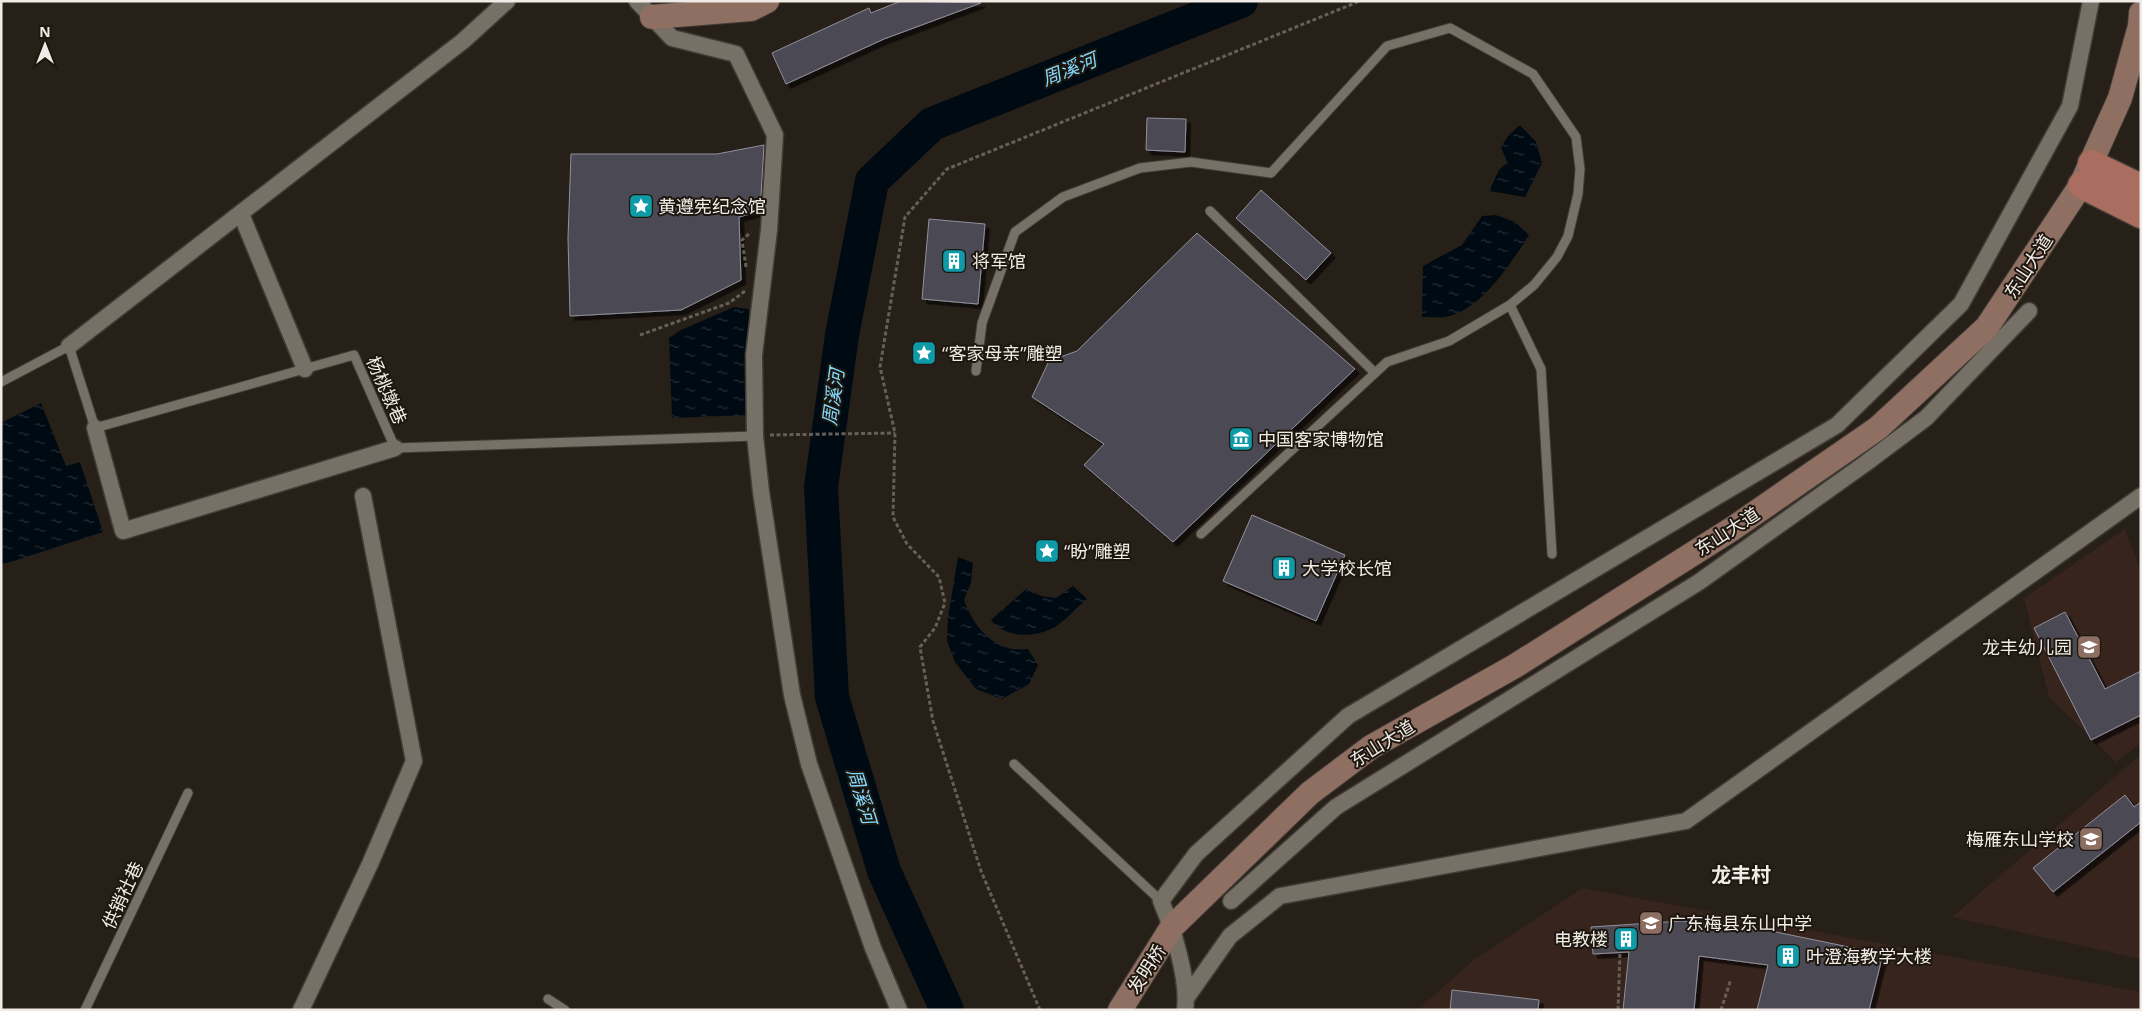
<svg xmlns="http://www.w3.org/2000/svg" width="2142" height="1011" font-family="'Open Sans','Noto Sans SC',sans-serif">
<defs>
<pattern id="water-ripples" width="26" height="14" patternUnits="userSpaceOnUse" patternTransform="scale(1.25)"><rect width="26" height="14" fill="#000a13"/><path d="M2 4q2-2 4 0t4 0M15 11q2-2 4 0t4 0" fill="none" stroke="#262e35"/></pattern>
<filter id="shadow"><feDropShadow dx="4.5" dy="4.5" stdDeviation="0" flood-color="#0009"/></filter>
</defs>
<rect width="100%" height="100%" fill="#272018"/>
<!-- education -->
<g fill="#36241d">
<path d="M2125,529L2141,571V743L2116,762L2049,697L2024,598Z"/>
<path d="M2141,755V959L1952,917L2132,762Z"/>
<path d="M1583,888L2141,992V1010H1417L1475,959Z"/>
</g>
<!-- water -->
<g fill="url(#water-ripples)">
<path d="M1520,125L1536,142L1542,163L1525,197L1489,191L1499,170L1507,162L1501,147L1508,136Z"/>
<path d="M1496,215L1515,222L1529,235C1511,263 1481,311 1445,317C1438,318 1429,317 1422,317L1423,266L1462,245L1482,216Z"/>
<path d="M734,307L749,309L748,415L672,418L669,338L681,330Z"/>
<path d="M41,403L66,466L80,462L103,532L1,565V423Z"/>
<path d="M958,557L973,563L971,583L964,600C971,620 986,642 1008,648C1014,650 1022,649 1028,649L1038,665L1029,684L1002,699L976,689L955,662L947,641L948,617Z"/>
<path d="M1073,586L1087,599C1077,607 1066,620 1055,627C1035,638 1006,639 991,620L1026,589L1041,596L1056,598Z"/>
</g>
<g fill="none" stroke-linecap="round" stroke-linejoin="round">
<!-- river -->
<path stroke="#000a13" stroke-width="34" d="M947,1010L884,871L832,697L821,487L842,335L872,181L932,124L1241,1"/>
</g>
<!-- building -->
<g fill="#4b4953" stroke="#92909c" filter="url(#shadow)">
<path d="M901,1L981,3L884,39L786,84L772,53L869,8L871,13Z"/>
<path d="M1147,118L1186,119L1185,152L1146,150Z"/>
<path d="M764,145L760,211L739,217L741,280L681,310L570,316L568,238L571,154H717Z"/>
<path d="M1261,190L1331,253L1306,280L1236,218Z"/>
<path d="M929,219L985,224L978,304L922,299Z"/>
<path d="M1197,233L1355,369L1173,542L1084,465L1104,444L1032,397L1049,361L1077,351Z"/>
<path d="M1252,515L1345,555L1316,621L1223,581Z"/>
<path d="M2065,612L2105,689L2141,671V715L2091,740L2034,628Z"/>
<path d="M2125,795L2134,807L2141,802V822L2053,892L2033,868Z"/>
<path d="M1682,921L1771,931L1883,954L1869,1010H1757L1768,965L1699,956L1694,1010H1623L1629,952L1593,954L1591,927Z"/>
<path d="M1452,990L1539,1000L1538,1010H1450Z"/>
</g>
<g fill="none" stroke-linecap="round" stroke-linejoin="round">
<defs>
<g id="lane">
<path d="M1210,211L1375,373"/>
<path d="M976,371L982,323L1015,232L1063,197L1140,168L1191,162L1271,173L1387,46L1450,28L1533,74L1576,137L1580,169L1578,194L1568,236L1557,257L1534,285L1510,305L1541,369L1552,554"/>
<path d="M1,382L69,346L95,428L354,355L395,448L755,436"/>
<path d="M1201,534L1387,362L1449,341L1510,305"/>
<path d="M1014,764L1161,901"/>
<path d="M548,999L565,1010"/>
<path d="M85,1010L188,793"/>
</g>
<g id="street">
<path d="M637,1L672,38L736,54L775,135L769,230L754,355L755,436L761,492L792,695L809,764L873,948L899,1010"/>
<path d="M241,214L305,369"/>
<path d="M69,346L463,41L507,1"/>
<path d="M95,428L123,531L395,448"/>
<path d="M1231,901L1336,807L1699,582L1866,463L1926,418L2029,311"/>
<path d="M1187,997L1230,936L1280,896L1686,821L2141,496"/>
<path d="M301,1010L370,864L414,761L363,496"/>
<path d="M1185,1010C1189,979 1173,929 1161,901L1196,854L1348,716L1837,425L1961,304L2070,106L2091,1"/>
</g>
<g id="secondary">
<path d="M652,17L751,9L767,1"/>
<path d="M1120,1010L1172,927L1310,793L1371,747L1515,666L1732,529L1878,428L1987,327L2081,185L2120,98L2140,26L2141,13"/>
</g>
<g id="primary">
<path d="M2091,163L2141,187"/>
<path d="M2081,185L2141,215"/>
</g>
</defs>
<!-- lane casing -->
<use href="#lane" stroke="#403c36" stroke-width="11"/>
<!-- street casing -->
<use href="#street" stroke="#403c36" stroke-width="19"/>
<!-- secondary casing -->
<use href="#secondary" stroke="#403c36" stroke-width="26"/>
<!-- primary casing -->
<use href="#primary" stroke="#403c36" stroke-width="29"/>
<!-- path -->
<g stroke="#665f58" stroke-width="3" stroke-dasharray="4 2.5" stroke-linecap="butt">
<path d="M746,267L742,240L751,232"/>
<path d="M640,335L729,303L745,291"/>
<path d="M770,435L895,433"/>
<path d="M1040,1010L981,871L933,721L920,647L935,628L945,603L939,577L907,544L893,517L895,433L880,367L905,217L947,169L1360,1"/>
<path d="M1618,1010L1620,953"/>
<path d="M1721,1010L1731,979"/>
</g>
<!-- lane -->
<use href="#lane" stroke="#777066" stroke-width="9"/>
<!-- street -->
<use href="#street" stroke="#777066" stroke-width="16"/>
<!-- secondary -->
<use href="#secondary" stroke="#906f63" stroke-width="24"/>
<!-- primary -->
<use href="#primary" stroke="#aa6e61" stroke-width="26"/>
</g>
<!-- icons -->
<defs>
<symbol id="sight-square" viewBox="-11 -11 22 22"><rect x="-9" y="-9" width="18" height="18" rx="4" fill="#0f9aa8" stroke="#1d170f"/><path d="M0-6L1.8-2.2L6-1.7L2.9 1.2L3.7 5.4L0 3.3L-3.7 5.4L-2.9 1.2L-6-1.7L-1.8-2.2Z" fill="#fff"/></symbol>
<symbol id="building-square" viewBox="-11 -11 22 22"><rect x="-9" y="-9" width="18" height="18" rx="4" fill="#0f9aa8" stroke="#1d170f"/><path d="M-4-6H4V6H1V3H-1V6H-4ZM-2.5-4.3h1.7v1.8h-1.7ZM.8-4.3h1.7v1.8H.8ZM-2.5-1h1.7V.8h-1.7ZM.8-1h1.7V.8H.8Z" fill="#fff"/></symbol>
<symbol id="museum-square" viewBox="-11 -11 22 22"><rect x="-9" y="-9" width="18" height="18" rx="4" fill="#0f9aa8" stroke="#1d170f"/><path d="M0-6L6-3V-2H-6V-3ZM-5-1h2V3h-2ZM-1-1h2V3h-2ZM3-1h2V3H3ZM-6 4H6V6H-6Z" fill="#fff"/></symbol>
<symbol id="school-square" viewBox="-11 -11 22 22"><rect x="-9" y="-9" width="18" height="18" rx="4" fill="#8d6e63" stroke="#1d170f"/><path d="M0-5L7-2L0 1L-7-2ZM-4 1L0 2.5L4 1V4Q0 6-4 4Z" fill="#fff"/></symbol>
</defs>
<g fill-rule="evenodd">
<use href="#sight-square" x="627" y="192" width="28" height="28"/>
<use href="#building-square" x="940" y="247" width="28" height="28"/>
<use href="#sight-square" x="910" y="339" width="28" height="28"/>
<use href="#museum-square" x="1227" y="425" width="28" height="28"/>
<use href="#sight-square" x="1033" y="537" width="28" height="28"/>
<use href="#building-square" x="1270" y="554" width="28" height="28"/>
<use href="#school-square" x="2075" y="633" width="28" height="28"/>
<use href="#school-square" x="2077" y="825" width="28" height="28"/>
<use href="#school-square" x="1637" y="909" width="28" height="28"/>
<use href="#building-square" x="1612" y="925" width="28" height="28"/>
<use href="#building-square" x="1774" y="942" width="28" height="28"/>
</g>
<g text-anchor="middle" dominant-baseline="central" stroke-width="4" stroke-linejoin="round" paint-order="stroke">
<!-- poi labels -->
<g font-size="18" fill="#f0ebe6" stroke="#1d170f" text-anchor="start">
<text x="658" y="206">黄遵宪纪念馆</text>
<text x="972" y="261">将军馆</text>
<text x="942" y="353">“客家母亲”雕塑</text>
<text x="1258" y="439">中国客家博物馆</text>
<text x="1064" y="551">“盼”雕塑</text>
<text x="1302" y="568">大学校长馆</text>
<text x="2072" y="647" text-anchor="end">龙丰幼儿园</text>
<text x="2074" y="839" text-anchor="end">梅雁东山学校</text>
<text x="1668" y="923">广东梅县东山中学</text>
<text x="1608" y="939" text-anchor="end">电教楼</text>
<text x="1806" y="956">叶澄海教学大楼</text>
</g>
<!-- street labels -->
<g font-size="18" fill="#f0ebe6" stroke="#1d170f">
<text transform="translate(2028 266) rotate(-57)">东山大道</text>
<text transform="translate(387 390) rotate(66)">杨桃墩巷</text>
<text transform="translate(1727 531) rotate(-33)">东山大道</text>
<text transform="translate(1382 743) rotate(-32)">东山大道</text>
<text transform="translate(122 895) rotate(-65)">供销社巷</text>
<text transform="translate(1146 969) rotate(-57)">发明桥</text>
</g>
<!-- water labels -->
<g font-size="19" font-style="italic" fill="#82d9fd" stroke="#1d170f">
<text transform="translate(1069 69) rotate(-22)">周溪河</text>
<text transform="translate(833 397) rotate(-82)">周溪河</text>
<text transform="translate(862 796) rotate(73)">周溪河</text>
</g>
<!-- quarter labels -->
<g font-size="20" font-weight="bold" fill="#f0ebe6" stroke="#1d170f">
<text x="1741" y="874">龙丰村</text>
</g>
</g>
<!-- border -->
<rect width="2142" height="1011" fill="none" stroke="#f0ebe6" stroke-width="5"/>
<!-- north arrow -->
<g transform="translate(45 45)" stroke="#1d170f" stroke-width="4" paint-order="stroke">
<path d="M0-4L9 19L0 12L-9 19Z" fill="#f0ebe6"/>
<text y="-8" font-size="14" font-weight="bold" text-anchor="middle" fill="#f0ebe6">N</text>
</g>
</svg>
